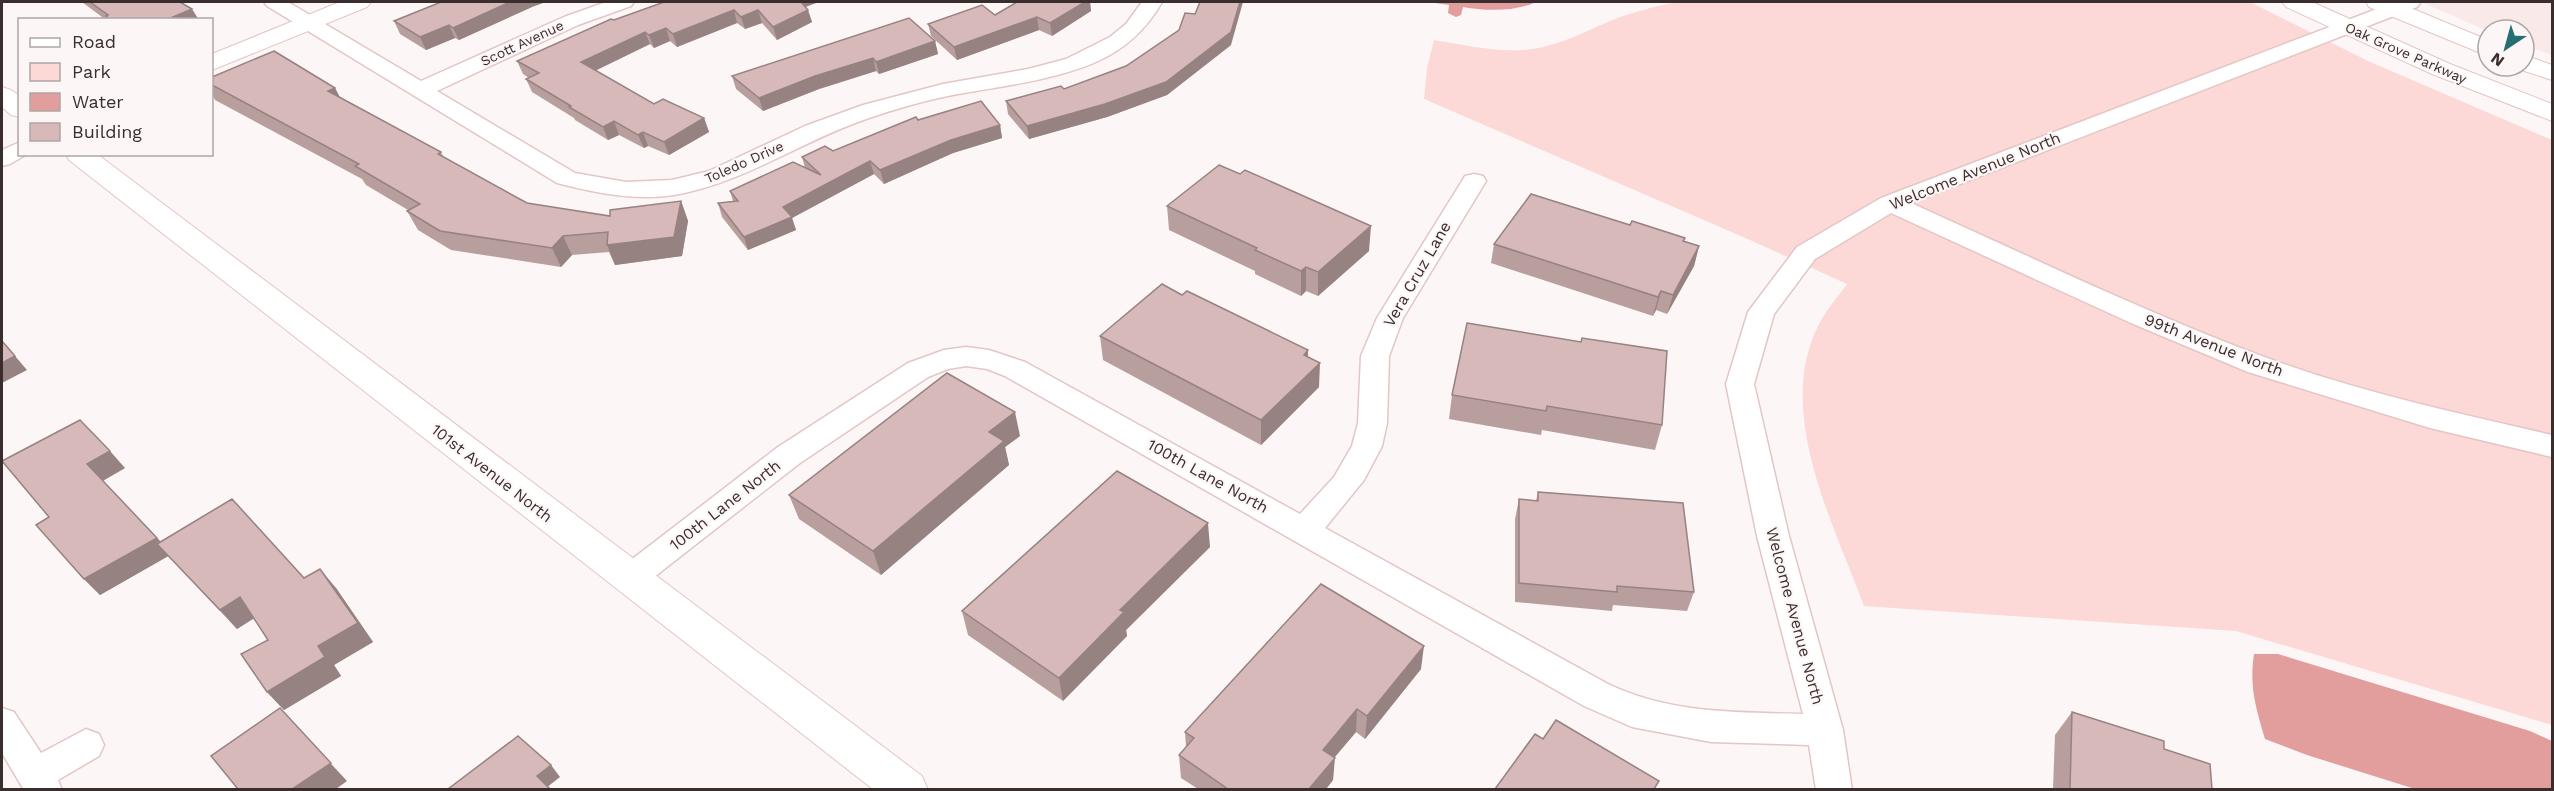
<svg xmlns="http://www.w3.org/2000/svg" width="2554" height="791" font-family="'Work Sans',sans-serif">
<rect width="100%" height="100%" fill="#fdf6f6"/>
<!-- built -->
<path fill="#f9e9e8" d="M2421,2H2552V55L2524,45V30L2488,31Z"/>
<!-- green -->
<path fill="#fcd8d7" d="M1681,2H2250L2368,61L2552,140V725L2236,631L1864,606C1833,522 1775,413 1818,326C1826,310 1837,298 1847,284L1750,240L1424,99L1427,68L1434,40C1471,46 1510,56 1547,46C1571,40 1592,28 1615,19C1637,11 1658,5 1681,2Z"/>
<!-- water -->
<g fill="#e19e9d">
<path d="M1428,2H1536C1515,12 1485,11 1463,7L1461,15L1456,17L1448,13L1449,5Z"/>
<path d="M2254,654H2278L2530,731L2552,741V789H2415L2307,755L2265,739C2256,708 2249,687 2254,654Z"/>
</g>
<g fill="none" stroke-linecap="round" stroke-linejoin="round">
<defs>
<g id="minor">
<path d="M264,2H288L421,81L564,17L606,2H634L631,6L578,25L437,91L575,173L626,182L672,180L709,171L805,126L863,105L943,84L1028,69L1066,59L1110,37L1126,24L1142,2H1162C1146,30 1125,49 1096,62C1054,80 1009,85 964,93C933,98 902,107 872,117C804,139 745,183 674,195C635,201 596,193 557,183L267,6Z"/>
<path d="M2395,2L2420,3L2417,7L1911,203C2029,256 2146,313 2267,358C2359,392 2457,413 2552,435V457L2430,428L2248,372L2131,323L1891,213L1815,259L1774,314L1754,384L1789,536L1843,730L1852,790H1816L1809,745L1711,742L1632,727L1584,706L1005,376L987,369L966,366L948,369L928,377L800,463L640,588L629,592L618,588L613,579L618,570L778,447L908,363L944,350L966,347L989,350L1025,362L1300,514L1334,477L1352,446L1358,423L1361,356L1377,318L1462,181L1465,176L1474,174L1483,176L1486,181L1403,318L1389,356L1387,423L1382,446L1364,480L1325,528L1608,684C1671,714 1736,712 1803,714L1757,536L1726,384L1748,312L1797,247L1881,198Z"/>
<path d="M20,142V154H27L10,164L2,166V150Z"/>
<path d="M2,708L14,712L41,753L86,729L99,734L104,745L99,756L58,780L62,790H24L2,753Z"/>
</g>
<g id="tertiary">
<path d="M340,2H371L367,7L212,70V54Z"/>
<path d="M2282,2H2312L2450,64L2552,104V121L2432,74L2286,7Z"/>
<path d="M2366,2H2396L2488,40V56L2369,7Z"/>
<path d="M2524,55L2552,65V80L2515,68L2514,66H2524Z"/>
<path d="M2,87L11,90L20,96V117L11,115L2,107Z"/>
<path d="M66,154H97L922,776L928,790H874L69,160Z"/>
</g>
</defs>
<!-- minor casing -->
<use href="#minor" stroke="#e3c6c5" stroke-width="3"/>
<!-- tertiary casing -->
<use href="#tertiary" stroke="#e3c6c5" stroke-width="2"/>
<!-- minor -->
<use href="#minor" fill="#fff" fill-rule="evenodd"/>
<!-- tertiary -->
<use href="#tertiary" fill="#fff" fill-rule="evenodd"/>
</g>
<!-- wall -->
<g fill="#b89f9e">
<path d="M82,2H180L199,20H106Z"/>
<path d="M664,2L806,6L812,22L777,40L762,23L745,29L737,23L677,47L670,41L654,48L650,44L595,71L654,104L704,118L709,132L669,155L648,146L644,148L619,135L608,140L575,120L574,118L532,92L526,79L529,78L523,74L517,61L614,20Z"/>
<path d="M1017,2H1090L1091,11L1052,36L1039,30L957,60L931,36L928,24L995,15Z"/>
<path d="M532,7L459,40L455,38L426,50L400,34L394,21Z"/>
<path d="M935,41L938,54L879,74L876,71L819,89L763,111L736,89L732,76Z"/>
<path d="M1231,45L1167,95L1107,117L1029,139L1008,114L1006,101L1064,89Z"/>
<path d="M212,77L335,88L340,98L441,152L444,158L527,203L610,216L681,201L688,221L682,256L615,265L609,252L572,255L561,267L451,250L418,230L407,211L408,210L366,185L362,179L215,100L212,93Z"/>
<path d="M918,120L1000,125L1002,138L953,153L884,184L874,174L792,218L796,230L748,250L722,217L718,203L733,201L730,191L805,168L802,157L833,151Z"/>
<path d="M1167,206L1369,251L1318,296L1306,291L1301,296L1255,274V271L1169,230Z"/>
<path d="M1630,225L1685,238L1684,242L1699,246L1694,266L1667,314L1656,310L1653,316L1491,263L1494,244Z"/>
<path d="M1467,323L1662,425L1655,450L1542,430L1541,435L1449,419L1452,395Z"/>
<path d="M1100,336L1308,357L1319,387L1261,445L1103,360Z"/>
<path d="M1020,436L1005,447L1009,465L881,575L799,519L789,495Z"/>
<path d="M2,461L125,468L103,481L161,542L304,578L336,588L373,642L334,665L341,676L284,710L267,692L268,640L254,618L237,629L168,556L100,595L84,579L49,517Z"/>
<path d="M1538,492L1694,592L1687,611L1613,605L1612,611L1515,602V519L1519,499L1536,501Z"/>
<path d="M1210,547L1126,630L1127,636L1063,701L968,635L962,611Z"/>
<path d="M1421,669L1365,739L1356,732L1334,758L1333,780L1326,789H1198L1181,778L1179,755L1186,747L1185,732Z"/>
<path d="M2072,712L2164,749L2212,789H2053L2055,735Z"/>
</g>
<!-- shaded-wall -->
<g fill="#968281">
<path d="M510,2H546L532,7L459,40L453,28Z"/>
<path d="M798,2H819L800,9Z"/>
<path d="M1085,2H1090L1091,11L1052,36L1050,23Z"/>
<path d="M1240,2H1243L1231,45L1167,95L1107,117L1029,139L1027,126Z"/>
<path d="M192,9L199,20H166Z"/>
<path d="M734,10L737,23L677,47L673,34Z"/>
<path d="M758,10L762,23L745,29L741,17Z"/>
<path d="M808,10L812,22L777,40L773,27Z"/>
<path d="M1037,17L1039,30L957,60L954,47Z"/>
<path d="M449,25L455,38L426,50L420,37Z"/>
<path d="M666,28L670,41L654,48L649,35Z"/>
<path d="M645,32L650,44L586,75L581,62Z"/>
<path d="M935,41L938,54L879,74L876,62Z"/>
<path d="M873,58L876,71L819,89L763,111L759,98L815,76Z"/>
<path d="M335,88L345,107L328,91Z"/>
<path d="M704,118L709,132L669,155L664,142Z"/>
<path d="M614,121L619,135L608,140L603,127Z"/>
<path d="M1000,125L1002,138L953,153L884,184L880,170L951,140Z"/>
<path d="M643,132L648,146L644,148L638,135Z"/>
<path d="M870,161L874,174L792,218L796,230L748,250L744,237L783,207Z"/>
<path d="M681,201L688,221L682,256L615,265L607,245Z"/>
<path d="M1371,226L1369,251L1318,296V272Z"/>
<path d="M563,236L572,255L561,267L552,248Z"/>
<path d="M1699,246L1694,266L1667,314L1673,295Z"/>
<path d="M1306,267V291L1301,296V271Z"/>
<path d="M1661,291L1656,310L1653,316L1658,297Z"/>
<path d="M1308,350V374L1320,363L1319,387L1261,445V420L1304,355Z"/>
<path d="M15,356L27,370L2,383V363Z"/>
<path d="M1015,412L1020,436L1005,447L1009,465L881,575L873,551L989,432Z"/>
<path d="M110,451L125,468L102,481L87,464Z"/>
<path d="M1208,523L1210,547L1126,630L1127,636L1063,701L1059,678L1120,610Z"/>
<path d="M157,538L172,554L100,595L84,579Z"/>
<path d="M320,569L336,588L373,642L334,665L341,676L284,710L267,692Z"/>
<path d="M240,597L256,617L237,629L220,610Z"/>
<path d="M1424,646L1421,669L1365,739L1367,716Z"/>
<path d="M1357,709L1356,732L1322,772L1323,750Z"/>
<path d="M297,727L347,781L336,789H292Z"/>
<path d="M1335,758L1333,780L1326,789H1309Z"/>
<path d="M551,765L560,777L546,788L537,776Z"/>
</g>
<!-- building -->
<g fill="#d6b9b8" stroke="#968281" stroke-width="1.5">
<path d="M90,2H180L192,9L166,20H110L106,16L108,15Z"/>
<path d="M441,2H510L453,28L449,25L420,37L394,21Z"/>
<path d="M664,2H801L808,10L773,27L758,10L741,17L734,10L673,34L666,28L649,35L645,32L581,62L654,104L663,99L704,118L664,142L643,132L638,135L614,121L603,127L569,107L571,106L526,79L539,73L517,61L611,19L614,20Z"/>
<path d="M1017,2H1085L1050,23L1037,17L954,47L928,24L982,5L995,15Z"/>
<path d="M1200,2H1240L1231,32L1166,82L1105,104L1027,126L1006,101L1061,86L1064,89L1126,66L1179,30L1185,13L1195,14Z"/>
<path d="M909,18L935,41L876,62L873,58L815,76L759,98L732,76Z"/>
<path d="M274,51L335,88L328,91L441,152L438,154L527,203L610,216V210L681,201L674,237L607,245L608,232L563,236L552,248L440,231L407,211L420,204L355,166L359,164L212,85V77Z"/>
<path d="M981,101L1000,125L951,140L880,170L870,161L783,207L792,217L744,237L718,203L738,201L730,191L793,162L821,175L802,157L825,146L833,151L916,117L918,120Z"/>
<path d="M1219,165L1240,174L1245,170L1371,226L1318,272L1306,267L1301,271L1255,250L1257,248L1167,206Z"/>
<path d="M1531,194L1630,225L1632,221L1685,238L1683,241L1699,246L1673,295L1661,291L1658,297L1494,244Z"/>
<path d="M1162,284L1182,295L1187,291L1308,350L1304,355L1320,363L1261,420L1100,336Z"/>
<path d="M1467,323L1581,342L1582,338L1667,351L1662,425L1547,406L1546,411L1452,395Z"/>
<path d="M2,341L15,356L2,363Z"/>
<path d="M947,373L1015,412L989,432L1004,441L873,551L789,495Z"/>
<path d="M80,420L110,451L87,464L157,538L84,579L36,525L49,517L2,461Z"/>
<path d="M1117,471L1208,523L1120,610L1124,612L1059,678L962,611Z"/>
<path d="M1538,492L1683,503L1694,592L1617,586V592L1519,583V499L1538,501Z"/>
<path d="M232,499L304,578L320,569L358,623L318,646L325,657L267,692L241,654L268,640L240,597L220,610L157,544Z"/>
<path d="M1321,584L1424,646L1367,716L1357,709L1323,750L1335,758L1309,789H1228L1179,755L1194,738L1185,732Z"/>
<path d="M280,708L331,763L292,789H237H238L211,756Z"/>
<path d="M2072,712L2164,741V749L2210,764L2212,789H2070Z"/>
<path d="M1556,720L1659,781L1654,789H1495L1535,734L1543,739Z"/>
<path d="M518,736L551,765L537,776L550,789H448Z"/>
</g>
<g text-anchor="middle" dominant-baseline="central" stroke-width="4.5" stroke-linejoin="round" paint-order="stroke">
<!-- far-street labels -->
<g font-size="14" fill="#392e2d" stroke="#fdf6f6">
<text transform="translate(522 43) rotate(-25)">Scott Avenue</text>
<text transform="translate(2406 53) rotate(24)">Oak Grove Parkway</text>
<text transform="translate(744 162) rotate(-24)">Toledo Drive</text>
</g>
<!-- street labels -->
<g font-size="16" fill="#392e2d" stroke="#fdf6f6">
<text transform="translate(1975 171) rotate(-22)">Welcome Avenue North</text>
<text transform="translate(1417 274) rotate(-60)">Vera Cruz Lane</text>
<text transform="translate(2214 345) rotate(21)">99th Avenue North</text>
<text transform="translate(492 473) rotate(38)">101st Avenue North</text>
<text transform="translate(1208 476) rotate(29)">100th Lane North</text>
<text transform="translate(725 505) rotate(-38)">100th Lane North</text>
<text transform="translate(1795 616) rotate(75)">Welcome Avenue North</text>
</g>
</g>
<!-- border -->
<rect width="2554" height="791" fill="none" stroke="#392e2d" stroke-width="6"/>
<!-- legend -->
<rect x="18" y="18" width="195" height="138" fill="#fdf6f6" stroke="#afa6a6" stroke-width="1.5"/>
<rect x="30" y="38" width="30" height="9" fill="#ffffff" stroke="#afa6a6" stroke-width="1.5"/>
<text x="72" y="48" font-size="18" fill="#392e2d">Road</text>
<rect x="30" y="63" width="30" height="18" fill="#fcd8d7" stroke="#afa6a6" stroke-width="1.5"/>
<text x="72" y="78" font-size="18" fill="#392e2d">Park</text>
<rect x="30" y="93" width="30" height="18" fill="#e19e9d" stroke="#afa6a6" stroke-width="1.5"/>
<text x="72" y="108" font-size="18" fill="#392e2d">Water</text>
<rect x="30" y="123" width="30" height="18" fill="#d6b9b8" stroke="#afa6a6" stroke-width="1.5"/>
<text x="72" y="138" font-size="18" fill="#392e2d">Building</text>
<!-- north arrow -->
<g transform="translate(2506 48) rotate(216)"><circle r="28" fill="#fdf6f6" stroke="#afa6a6" stroke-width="1.5"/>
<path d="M0-4.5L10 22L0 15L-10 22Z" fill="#236f73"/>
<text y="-9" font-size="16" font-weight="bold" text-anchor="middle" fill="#392e2d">N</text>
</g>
</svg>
